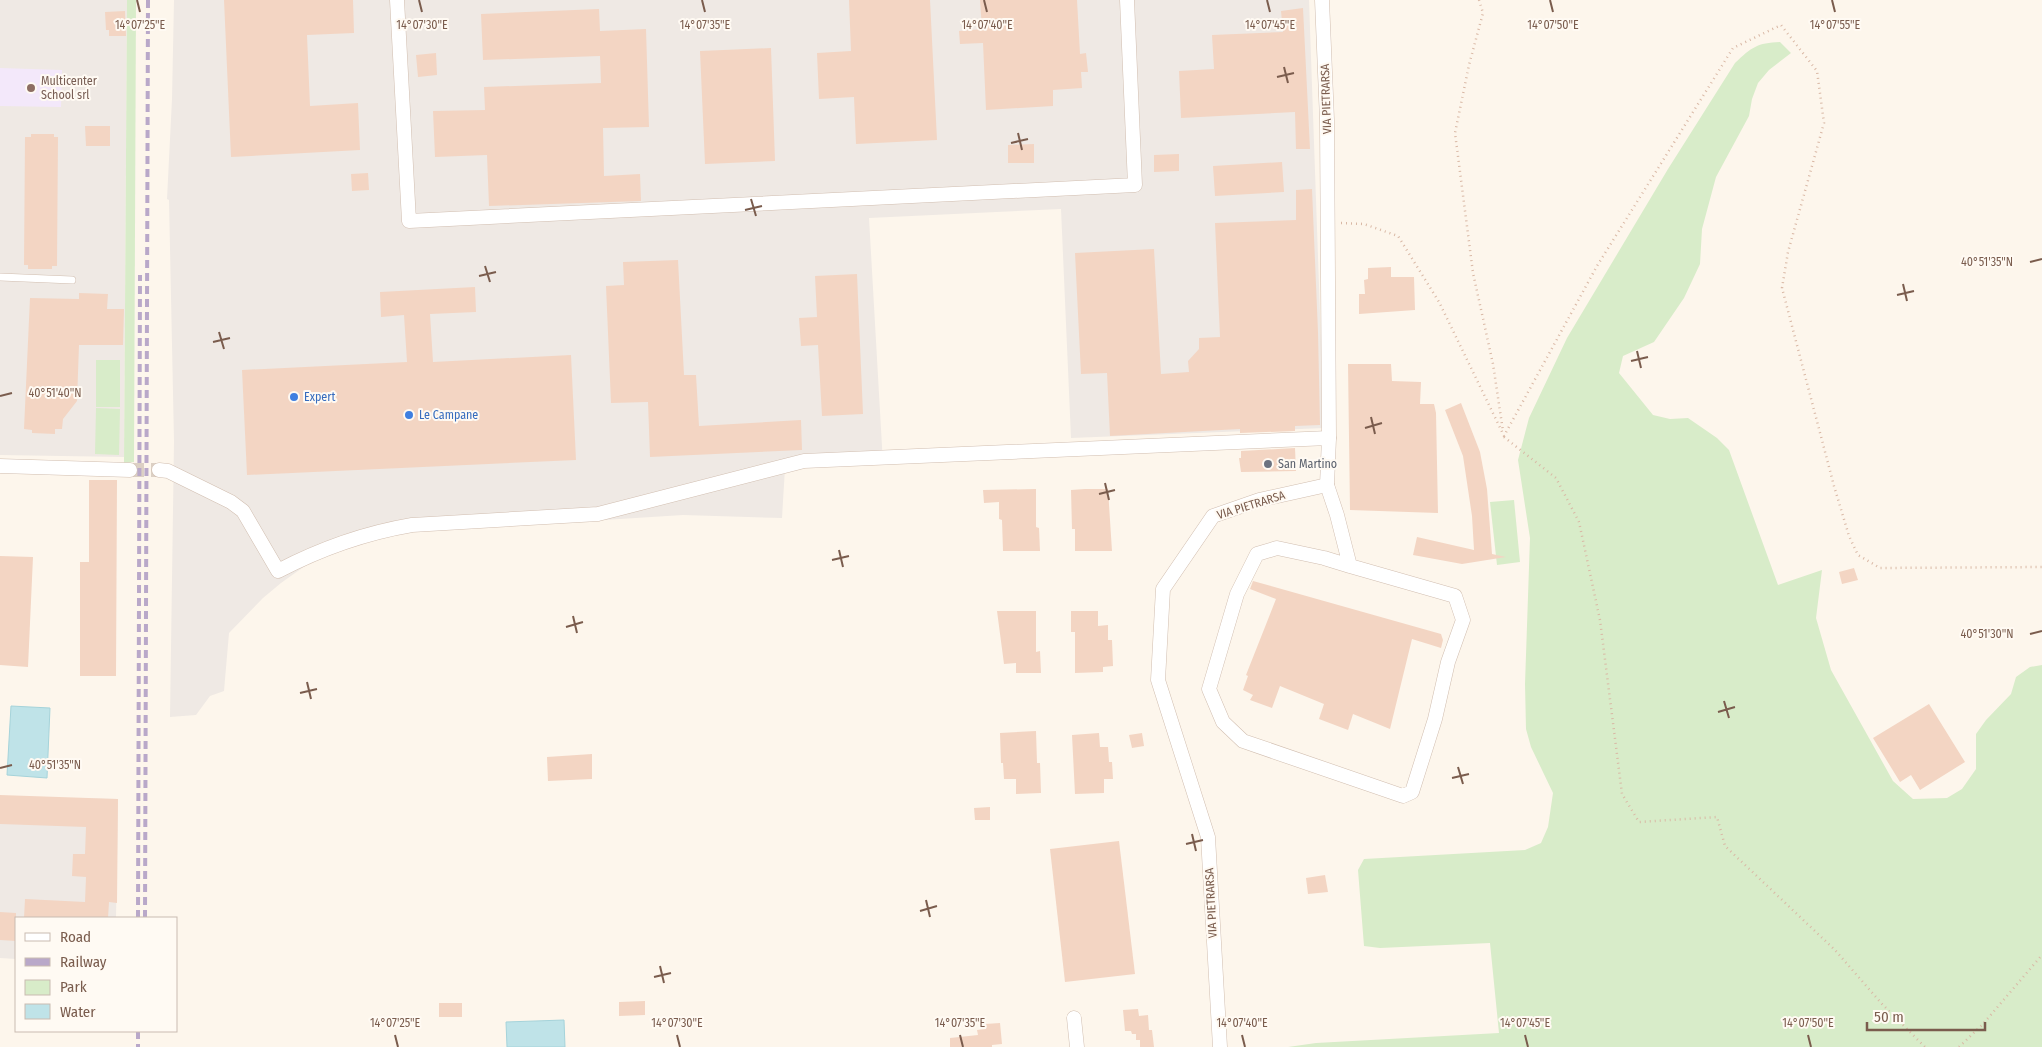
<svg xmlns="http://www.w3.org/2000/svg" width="2042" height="1047" font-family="'Fira Sans Condensed',sans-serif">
<rect width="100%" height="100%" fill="#fdf6ec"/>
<!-- industrial -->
<g fill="#efe9e4">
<path d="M0,0H127L124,457L0,455Z"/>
<path d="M174,0H1309L1324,428L1071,438L1061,209L869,218L883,464L785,468L782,518L683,515L604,520L598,517L436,525L374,535L312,561L281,583L263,598L229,633L224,691L210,696L196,715L170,717L174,441L169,200L167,199L172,99Z"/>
<path d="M0,797L118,799L116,918H16V959L0,958Z"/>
</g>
<!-- education -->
<path fill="#f3e8fa" d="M0,68L62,70L61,107L0,106Z"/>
<!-- green -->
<g fill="#d8ecc9">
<path d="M127,0H136L134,462L124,463Z"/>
<path d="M1780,42L1791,53L1769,70L1758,83L1752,99L1749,116L1716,177L1702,229L1700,264L1684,298L1654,342L1623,356L1619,373L1653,415L1670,419L1688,418L1717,438L1729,450L1778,585L1822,570L1816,618L1831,670L1893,781L1913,799L1947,798L1962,789L1976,769V734L1986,720L2011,694L2016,677L2030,667L2042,665V1047H1288L1316,1043L1499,1033L1490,943L1380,948L1364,946L1358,870L1364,859L1525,850L1541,843L1548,827L1553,793L1531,747L1526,729L1525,684L1530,538L1518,460L1529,418L1567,338L1668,169L1735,63C1752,47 1757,43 1780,42Z"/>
<rect x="96" y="360" width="24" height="47"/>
<path d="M96,408L120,409L119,455L95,454Z"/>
<path d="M1514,500L1520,562L1497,565L1490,502Z"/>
</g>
<!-- water -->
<g fill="#bfe3e8" stroke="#a5d3da">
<path d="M11,706L50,708L47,778L7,775Z"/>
<path d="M564,1020L565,1047H507L506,1022Z"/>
</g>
<!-- building -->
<g fill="#f3d5c3">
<path d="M224,0H353L354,33L307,35L310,106L358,103L360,150L231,157Z"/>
<path d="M849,0H930L937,140L856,144L854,97L819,99L817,53L851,51Z"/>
<path d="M980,0H1077L1080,54L1086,53L1088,72H1081L1082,88L1053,90V106L986,110L983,43L960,44L959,31L982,29Z"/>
<path d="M1303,8L1310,149H1296L1295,112L1181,118L1179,71L1214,69L1212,35L1283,32L1281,11Z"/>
<path d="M599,9L600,31L646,29L649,127L603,128L604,176L640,174L641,201L489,206L487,155L435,157L433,111L485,110L484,87L601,83L600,56L483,60L481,14Z"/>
<path d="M125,11L126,36H109V30H106L105,12Z"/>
<path d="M771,48L775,161L705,164L700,51Z"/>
<path d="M436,53L437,75L418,77L416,55Z"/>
<path d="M85,126H110V146H86Z"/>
<path d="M31,134H54V137H58L57,266H52V269H28V265H24L25,137H31Z"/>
<path d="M1034,144V163H1008V145Z"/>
<path d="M1179,154V171L1154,172V155Z"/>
<path d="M1282,162L1284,192L1215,196L1213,166Z"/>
<path d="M368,173L369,190L352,191L351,174Z"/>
<path d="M1312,189L1318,332L1320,425L1295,426V431L1240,433V429L1110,436L1107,373L1081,374L1075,253L1154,249L1161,374L1189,372L1188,361L1199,349V338L1220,337L1215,223L1296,220V190Z"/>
<path d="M678,260L684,375H696L699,426L801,420L802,450L650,457L648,402L611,403L606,286L624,285L623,262Z"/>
<path d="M1391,267V277H1414L1415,310L1359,314V294H1365L1364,280L1368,279V268Z"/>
<path d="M857,274L863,414L822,416L818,345L801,346L799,318L817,317L815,276Z"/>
<path d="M475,287L476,312L430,314L433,362L571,355L576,460L247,475L242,370L407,362L404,315L381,317L380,292Z"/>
<path d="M79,293L108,294L107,309H124L123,345H79L77,401L63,419L62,429H55V434L32,433V430L24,429L30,298L79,299Z"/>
<path d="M1348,364H1391L1392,381L1421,382L1420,404H1434L1436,413L1438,513L1350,510Z"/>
<path d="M1461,403L1480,452L1487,489L1492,554L1506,557L1462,564L1413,555L1417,537L1474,550L1472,516L1463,456L1445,410Z"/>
<path d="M1295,448L1296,471L1241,472L1239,458H1241V451Z"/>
<path d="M89,480H117L116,676H80V562H89Z"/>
<path d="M1036,489V527L1039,528L1040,551H1003L1002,520L999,519V502L984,503L983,490Z"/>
<path d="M1085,489H1108L1112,551H1075V529H1072L1071,490Z"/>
<path d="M0,556L33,557L28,667L0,665Z"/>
<path d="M1854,568L1858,580L1842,584L1839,572Z"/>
<path d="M1253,581L1441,634L1443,640L1441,648L1412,639L1390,729L1353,714L1348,730L1319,719L1324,704L1280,686L1272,708L1250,700L1253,695L1243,690L1248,676L1246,675L1276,599L1250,589Z"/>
<path d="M997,611H1036V652L1040,651L1041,673H1016V663L1004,664Z"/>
<path d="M1071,611H1098V626L1108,625V640H1112L1113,666L1103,667V672L1075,673V632H1071Z"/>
<path d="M1929,704L1965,762L1920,790L1911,775L1900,782L1873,738Z"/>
<path d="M1036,731L1037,763H1040L1041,793L1016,794V779H1004L1003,763H1001L1000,733Z"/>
<path d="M1099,733L1100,747H1108L1109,762H1112L1113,779H1104V793L1075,794L1072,735Z"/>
<path d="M1142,733L1144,746L1132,748L1129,735Z"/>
<path d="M592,754V779L548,781L547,757Z"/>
<path d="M0,795L118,799L117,903L109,902L108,918H24L25,899L85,902L86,877L72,876L73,854H85L86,827L0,824Z"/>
<path d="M990,807V820H975L974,808Z"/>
<path d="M1119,841L1135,974L1065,982L1050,849Z"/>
<path d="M1325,875L1328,892L1308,894L1306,878Z"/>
<path d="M0,912L16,913V941L0,940Z"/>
<path d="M645,1001V1015L619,1016V1002Z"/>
<rect x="439" y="1003" width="23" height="14"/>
<path d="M1138,1009L1139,1016L1148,1015L1149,1030H1152L1154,1047H1140V1040H1136V1034H1132L1131,1031H1125L1123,1010Z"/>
<path d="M1000,1023L1002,1044L992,1045V1047H950V1038L978,1035L977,1030L986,1029L985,1024Z"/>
</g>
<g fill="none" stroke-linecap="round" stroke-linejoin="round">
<!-- street-tunnel -->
<path stroke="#dcd0c4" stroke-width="14" stroke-dasharray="14 7" stroke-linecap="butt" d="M130,470H159"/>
<defs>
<path id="lane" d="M0,277L72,280"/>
<g id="street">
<path d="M397,0L409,221L1135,185L1127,0"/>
<path d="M0,466L130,470"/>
<path d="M159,470L168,471L231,502L243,511L278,571C320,549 365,533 412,525L598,514L804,461L1329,438"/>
<path d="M1327,485L1337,515L1350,566L1455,596L1463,620L1448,662L1435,719L1412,792L1403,796L1243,741L1223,722L1209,689L1237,594L1257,554L1277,548L1324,558L1350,566"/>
<path d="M1074,1018L1077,1047"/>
<path d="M1220,1047L1208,837L1158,680L1163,589L1213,516L1259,500L1327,485L1329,438L1327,120L1322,0"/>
</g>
</defs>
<!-- lane casing -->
<use href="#lane" stroke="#d1beb0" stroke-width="8"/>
<!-- street casing -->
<use href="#street" stroke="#d1beb0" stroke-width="15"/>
<!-- path -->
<g stroke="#d9b8a5" stroke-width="2.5" stroke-dasharray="1 4" stroke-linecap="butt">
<path d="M1479,0L1483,13L1469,65L1455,133L1473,273L1493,364L1503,431"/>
<path d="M1341,223L1364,224L1398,236L1439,302L1504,436L1597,266L1733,48L1781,25L1817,71L1824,123L1788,252L1782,288L1834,486L1849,536L1858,555L1880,568L2042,567"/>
<path d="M1504,437L1556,478L1579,522L1600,620L1622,794L1639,822L1717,817L1725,846L1835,950L1882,1004L1925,1047"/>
<path d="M1959,1047L1983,1024L2042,955"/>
</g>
<!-- lane -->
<use href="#lane" stroke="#fff" stroke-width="7"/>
<!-- street -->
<use href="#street" stroke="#fff" stroke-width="14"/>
<!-- rail -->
<g stroke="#b9a8c9" stroke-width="4" stroke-dasharray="8 5" stroke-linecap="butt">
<path d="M138,918L140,275"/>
<path d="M145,918L148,0"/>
<path d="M138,1031V1047"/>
</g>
</g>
<!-- ticks -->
<path fill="none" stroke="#7a5c4d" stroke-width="2" d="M137,0L140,12M419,0L422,12M702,0L705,12M984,0L987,12M1267,0L1270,12M1550,0L1553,12M1832,0L1835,12M1284,67L1288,83M1277,77L1294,73M1018,133L1022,150M1011,143L1028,139M751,199L756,216M745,210L762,206M2030,262L2042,259M485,266L490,282M479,276L496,272M1903,284L1907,301M1897,295L1914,291M219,332L224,349M213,342L230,338M1637,351L1641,368M1631,361L1648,357M0,396L12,393M1371,417L1375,434M1365,428L1382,423M1105,483L1109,500M1099,494L1115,490M839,550L843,567M832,560L849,556M573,616L577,633M566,627L583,622M2030,634L2042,631M307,682L311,699M300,693L317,689M1724,701L1729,718M1718,712L1735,707M1458,767L1463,784M0,768L12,765M1452,778L1469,774M1192,834L1196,851M1186,844L1203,840M926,900L930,917M920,911L937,906M660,966L664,983M654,977L671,973M395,1035L398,1047M677,1035L680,1047M960,1035L963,1047M1242,1035L1245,1047M1525,1035L1528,1047M1808,1035L1811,1047"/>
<!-- markers -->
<circle fill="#8d6e63" stroke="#fffaf3" stroke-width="2" cx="31" cy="88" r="5"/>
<g fill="#3f7fe0" stroke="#fffaf3" stroke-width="2">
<circle cx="294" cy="397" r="5"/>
<circle cx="409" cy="415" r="5"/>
</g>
<circle fill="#6b7280" stroke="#fffaf3" stroke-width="2" cx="1268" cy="464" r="5"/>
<g text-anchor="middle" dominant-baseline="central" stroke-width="4" stroke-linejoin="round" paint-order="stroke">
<!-- education labels -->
<g font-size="12" fill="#785e54" stroke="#fffaf3" text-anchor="start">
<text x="41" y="81">Multicenter<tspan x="41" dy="14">School srl</tspan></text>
</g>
<!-- street labels -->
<g font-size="12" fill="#7a5c4d" stroke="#fffaf3">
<text transform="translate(1326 99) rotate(-92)">VIA PIETRARSA</text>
<text transform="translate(1251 505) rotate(-17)">VIA PIETRARSA</text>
<text transform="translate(1211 903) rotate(-93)">VIA PIETRARSA</text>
</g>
<!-- shop labels -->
<g font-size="12" fill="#366cbe" stroke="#fffaf3" text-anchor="start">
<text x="304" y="397">Expert</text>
<text x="419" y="415">Le Campane</text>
</g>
<!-- worship labels -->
<g font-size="12" fill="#5b616d" stroke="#fffaf3" text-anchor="start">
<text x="1278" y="464">San Martino</text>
</g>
</g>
<g font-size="12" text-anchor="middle" fill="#7a5c4d" stroke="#fffaf3" stroke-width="4" stroke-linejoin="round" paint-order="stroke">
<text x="1835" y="29">14°07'55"E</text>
<text x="140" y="29">14°07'25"E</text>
<text x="422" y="29">14°07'30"E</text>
<text x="705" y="29">14°07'35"E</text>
<text x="987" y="29">14°07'40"E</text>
<text x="1270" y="29">14°07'45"E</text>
<text x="1553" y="29">14°07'50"E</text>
<text x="1987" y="266">40°51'35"N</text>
<text x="55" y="397">40°51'40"N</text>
<text x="1987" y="638">40°51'30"N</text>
<text x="55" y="769">40°51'35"N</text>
<text x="395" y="1027">14°07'25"E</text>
<text x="677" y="1027">14°07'30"E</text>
<text x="960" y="1027">14°07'35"E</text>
<text x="1242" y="1027">14°07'40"E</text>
<text x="1525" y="1027">14°07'45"E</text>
<text x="1808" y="1027">14°07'50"E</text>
</g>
<!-- legend -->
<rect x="15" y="917" width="162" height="115" fill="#fffaf3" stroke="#cabbb1"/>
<rect x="25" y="933" width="25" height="8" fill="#ffffff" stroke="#cabbb1"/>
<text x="60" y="942" font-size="15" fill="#7a5c4d">Road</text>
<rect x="25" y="958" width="25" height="8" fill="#b9a8c9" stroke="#cabbb1"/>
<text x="60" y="967" font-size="15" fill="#7a5c4d">Railway</text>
<rect x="25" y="980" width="25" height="15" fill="#d8ecc9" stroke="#cabbb1"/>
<text x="60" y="992" font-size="15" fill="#7a5c4d">Park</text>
<rect x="25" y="1004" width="25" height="15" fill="#bfe3e8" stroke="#cabbb1"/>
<text x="60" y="1017" font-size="15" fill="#7a5c4d">Water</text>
<!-- scale -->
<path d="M1867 1022v8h118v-8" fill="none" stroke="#7a5c4d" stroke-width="2.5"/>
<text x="1874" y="1022" font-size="15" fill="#7a5c4d" stroke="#fffaf3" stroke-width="4" paint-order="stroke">50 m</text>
</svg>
